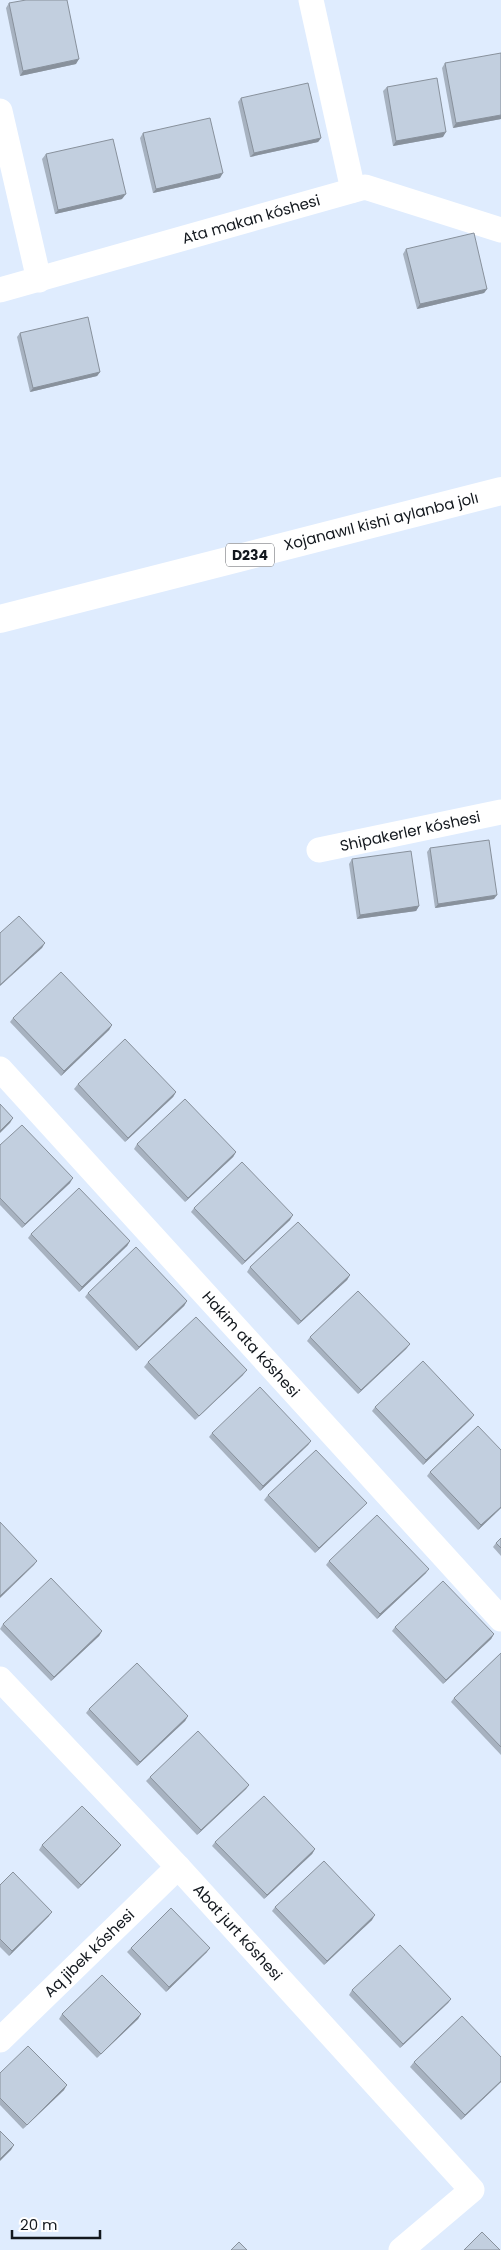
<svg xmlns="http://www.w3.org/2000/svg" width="501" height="2250" font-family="Poppins,sans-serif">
<rect width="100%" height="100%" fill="#dfecfe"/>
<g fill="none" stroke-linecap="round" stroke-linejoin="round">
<!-- street -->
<g stroke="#fff" stroke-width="25">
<path d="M311,0L353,190"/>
<path d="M0,111L39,280"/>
<path d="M0,290L365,187L501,230"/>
<path d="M319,850L501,812"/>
<path d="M0,1069L501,1619"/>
<path d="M0,1679L178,1867L472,2190L401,2250"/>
<path d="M0,2040L178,1867"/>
</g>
<!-- primary -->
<path stroke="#fff" stroke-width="28" d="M0,619L501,491"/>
</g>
<!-- wall -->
<g fill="#a7b2c0">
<path d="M9,3L76,64L20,76L6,8Z"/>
<path d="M445,63L501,119L453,128L442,68Z"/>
<path d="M387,87L443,137L393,146L383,91Z"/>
<path d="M241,98L321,138L318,142L250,157L238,102Z"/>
<path d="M143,133L220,178L153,193L140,138Z"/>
<path d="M46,154L122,199L55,214L42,159Z"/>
<path d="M406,249L487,289L484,293L417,309L403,254Z"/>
<path d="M20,333L100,372L97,376L30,392L17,337Z"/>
<path d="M430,848L494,899L435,908L427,852Z"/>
<path d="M352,859L419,906L416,911L357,919L349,864Z"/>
<path d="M13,1018L112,1025L109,1030L61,1076L10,1022Z"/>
<path d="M78,1084L176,1092L173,1097L125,1142L74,1089Z"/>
<path d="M137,1144L236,1152L233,1157L185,1202L134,1149Z"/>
<path d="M0,1145L70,1183L22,1228L0,1205Z"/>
<path d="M194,1208L290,1220L242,1265L191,1212Z"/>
<path d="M31,1234L130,1241L127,1246L79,1292L28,1238Z"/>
<path d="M250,1267L350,1275L347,1280L298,1325L247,1272Z"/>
<path d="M88,1293L187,1301L184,1306L136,1351L85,1297Z"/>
<path d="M310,1337L410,1344L406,1349L358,1394L307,1341Z"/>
<path d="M148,1362L243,1375L195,1420L144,1367Z"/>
<path d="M375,1407L474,1415L471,1419L423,1465L372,1411Z"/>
<path d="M212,1433L311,1441L308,1445L260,1491L209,1437Z"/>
<path d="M501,1450V1508L478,1530L427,1476L430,1472Z"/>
<path d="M268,1495L363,1507L315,1553L264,1500Z"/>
<path d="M501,1538V1556L493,1547L496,1543Z"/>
<path d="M329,1561L426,1573L377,1619L326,1565Z"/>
<path d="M3,1624L102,1631L99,1636L51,1681L0,1629Z"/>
<path d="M395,1627L494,1634L491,1639L443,1684L392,1631Z"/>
<path d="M501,1653V1755L451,1702L454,1698Z"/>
<path d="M89,1709L188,1716L185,1721L137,1766L86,1713Z"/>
<path d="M150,1777L249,1785L246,1789L197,1835L146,1781Z"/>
<path d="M215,1842L315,1849L312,1854L264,1899L212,1846Z"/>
<path d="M42,1845L118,1849L78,1889L39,1850Z"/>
<path d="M0,1885L49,1916L9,1956L0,1947Z"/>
<path d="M275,1907L372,1920L324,1965L272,1911Z"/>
<path d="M131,1948L207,1952L166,1992L127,1952Z"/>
<path d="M352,1990L451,1999L448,2003L400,2048L349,1995Z"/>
<path d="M62,2014H141L138,2019L97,2058L59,2019Z"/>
<path d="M414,2062L501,2082L461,2120L410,2067Z"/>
<path d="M0,2073L64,2090L23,2129L0,2105Z"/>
</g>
<!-- shaded-wall -->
<g fill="#88919c">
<path d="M79,59L76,64L20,76L23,71Z"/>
<path d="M501,115V119L453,128L456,123Z"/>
<path d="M446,132L443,137L393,146L396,141Z"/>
<path d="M321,138L318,142L250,157L254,153Z"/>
<path d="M223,173L220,178L153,193L156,189Z"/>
<path d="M126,194L122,199L55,214L58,210Z"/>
<path d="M487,289L484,293L417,309L420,304Z"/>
<path d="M100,372L97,376L30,392L33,388Z"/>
<path d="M497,895L494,899L435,908L438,904Z"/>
<path d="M419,906L416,911L357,919L360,915Z"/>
<path d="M45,943L42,948L0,986V985Z"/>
<path d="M112,1025L109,1030L61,1076L64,1071Z"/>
<path d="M176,1092L173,1097L125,1142L128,1138Z"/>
<path d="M13,1118L10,1123L0,1133V1131Z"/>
<path d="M236,1152L233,1157L185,1202L188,1198Z"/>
<path d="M73,1178L70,1183L22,1228L25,1224Z"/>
<path d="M293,1215L290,1220L242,1265L245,1261Z"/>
<path d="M130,1241L127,1246L79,1292L82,1287Z"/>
<path d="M350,1275L347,1280L298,1325L301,1321Z"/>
<path d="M187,1301L184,1306L136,1351L139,1347Z"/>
<path d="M410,1344L406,1349L358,1394L361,1390Z"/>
<path d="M247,1370L243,1375L195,1420L199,1416Z"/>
<path d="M474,1415L471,1419L423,1465L426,1460Z"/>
<path d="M311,1441L308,1445L260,1491L263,1486Z"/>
<path d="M367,1503L363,1507L315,1553L319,1548Z"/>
<path d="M501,1507V1508L478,1530L481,1525Z"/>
<path d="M37,1561L34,1565L0,1598V1596Z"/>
<path d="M429,1569L426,1573L377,1619L380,1614Z"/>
<path d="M102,1631L99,1636L51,1681L54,1677Z"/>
<path d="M494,1634L491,1639L443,1684L446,1680Z"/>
<path d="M188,1716L185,1721L137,1766L140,1762Z"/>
<path d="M249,1785L246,1789L197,1835L201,1830Z"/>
<path d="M121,1845L118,1849L78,1889L81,1885Z"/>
<path d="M315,1849L312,1854L264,1899L267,1895Z"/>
<path d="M52,1912L49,1916L9,1956L12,1951Z"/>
<path d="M375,1915L372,1920L324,1965L327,1961Z"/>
<path d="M210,1948L207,1952L166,1992L169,1987Z"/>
<path d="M451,1999L448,2003L400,2048L403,2044Z"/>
<path d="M141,2014L138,2019L97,2058Z"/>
<path d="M501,2081V2082L461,2120L465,2115Z"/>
<path d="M67,2085L64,2090L23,2129Z"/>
<path d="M14,2145L11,2150L0,2161V2159Z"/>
</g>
<!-- building -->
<g fill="#c2cfdf" stroke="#88919c">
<path d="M26,0H67L79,59L23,71L9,3Z"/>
<path d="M501,53V115L456,123L445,63Z"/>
<path d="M437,78L446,132L396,141L387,87Z"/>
<path d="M308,83L321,138L254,153L241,98Z"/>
<path d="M210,118L223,173L156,189L143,133Z"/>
<path d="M113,139L126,194L58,210L46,154Z"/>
<path d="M474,233L487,289L420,304L406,249Z"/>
<path d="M88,317L100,372L33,388L20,333Z"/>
<path d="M489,840L497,895L438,904L430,848Z"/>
<path d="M411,851L419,906L360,915L352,859Z"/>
<path d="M19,916L45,943L0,985V933Z"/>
<path d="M61,972L112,1025L64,1071L13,1018Z"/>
<path d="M125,1039L176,1092L128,1138L78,1084Z"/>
<path d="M185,1099L236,1152L188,1198L137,1144Z"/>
<path d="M0,1104L13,1118L0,1131Z"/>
<path d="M22,1125L73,1178L25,1224L0,1198V1145Z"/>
<path d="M242,1162L293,1215L245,1261L194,1208Z"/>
<path d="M79,1188L130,1241L82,1287L31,1234Z"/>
<path d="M298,1222L350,1275L301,1321L250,1267Z"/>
<path d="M136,1247L187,1301L139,1347L88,1293Z"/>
<path d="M358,1291L410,1344L361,1390L310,1337Z"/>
<path d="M196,1317L247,1370L199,1416L148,1362Z"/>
<path d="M423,1361L474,1415L426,1460L375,1407Z"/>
<path d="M260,1387L311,1441L263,1486L212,1433Z"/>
<path d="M478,1426L501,1450V1507L481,1525L430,1472Z"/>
<path d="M316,1450L367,1503L319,1548L268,1495Z"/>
<path d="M377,1515L429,1569L380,1614L329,1561Z"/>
<path d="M0,1522L37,1561L0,1596Z"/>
<path d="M501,1538V1548L496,1543Z"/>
<path d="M51,1578L102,1631L54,1677L3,1624Z"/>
<path d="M443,1581L494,1634L446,1680L395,1627Z"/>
<path d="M501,1653V1747L454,1698Z"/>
<path d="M137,1663L188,1716L140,1762L89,1709Z"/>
<path d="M198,1731L249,1785L201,1830L150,1777Z"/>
<path d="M264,1796L315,1849L267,1895L215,1842Z"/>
<path d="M82,1806L121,1845L81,1885L42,1845Z"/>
<path d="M324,1861L375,1915L327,1961L275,1907Z"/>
<path d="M13,1872L52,1912L12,1951L0,1939V1885Z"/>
<path d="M171,1908L210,1948L169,1987L131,1948Z"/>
<path d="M400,1945L451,1999L403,2044L352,1990Z"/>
<path d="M102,1975L141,2014L101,2054L62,2014Z"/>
<path d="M462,2016L501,2057V2081L465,2115L414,2062Z"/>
<path d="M28,2046L67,2085L27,2125L0,2098V2073Z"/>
<path d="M0,2131L14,2145L0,2159Z"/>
<path d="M482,2232L500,2250H464Z"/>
<path d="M239,2242L247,2250H231Z"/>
</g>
<g text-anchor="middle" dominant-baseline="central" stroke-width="4.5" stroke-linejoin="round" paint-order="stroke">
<!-- shield labels -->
<rect fill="#fff" stroke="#5a5d62" stroke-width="1" x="226" y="543.5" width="48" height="23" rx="4"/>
<g font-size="14" font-weight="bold" fill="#13181e">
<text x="250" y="555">D234</text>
</g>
<!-- street labels -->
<g font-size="15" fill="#13181e" stroke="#fff">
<text transform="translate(251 219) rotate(-16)">Ata makan kóshesi</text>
<text transform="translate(381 521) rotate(-14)">Xojanawıl kishi aylanba jolı</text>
<text transform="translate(410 831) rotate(-12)">Shipakerler kóshesi</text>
<text transform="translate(251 1344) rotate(48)">Hakim ata kóshesi</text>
<text transform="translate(238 1932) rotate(48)">Abat jurt kóshesi</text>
<text transform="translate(89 1953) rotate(-44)">Aq jibek kóshesi</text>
</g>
</g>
<!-- scale -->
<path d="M12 2230v8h88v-8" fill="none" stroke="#13181e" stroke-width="2.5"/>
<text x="20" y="2230" font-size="15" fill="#13181e" stroke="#ffffff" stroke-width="4" paint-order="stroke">20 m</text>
</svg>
